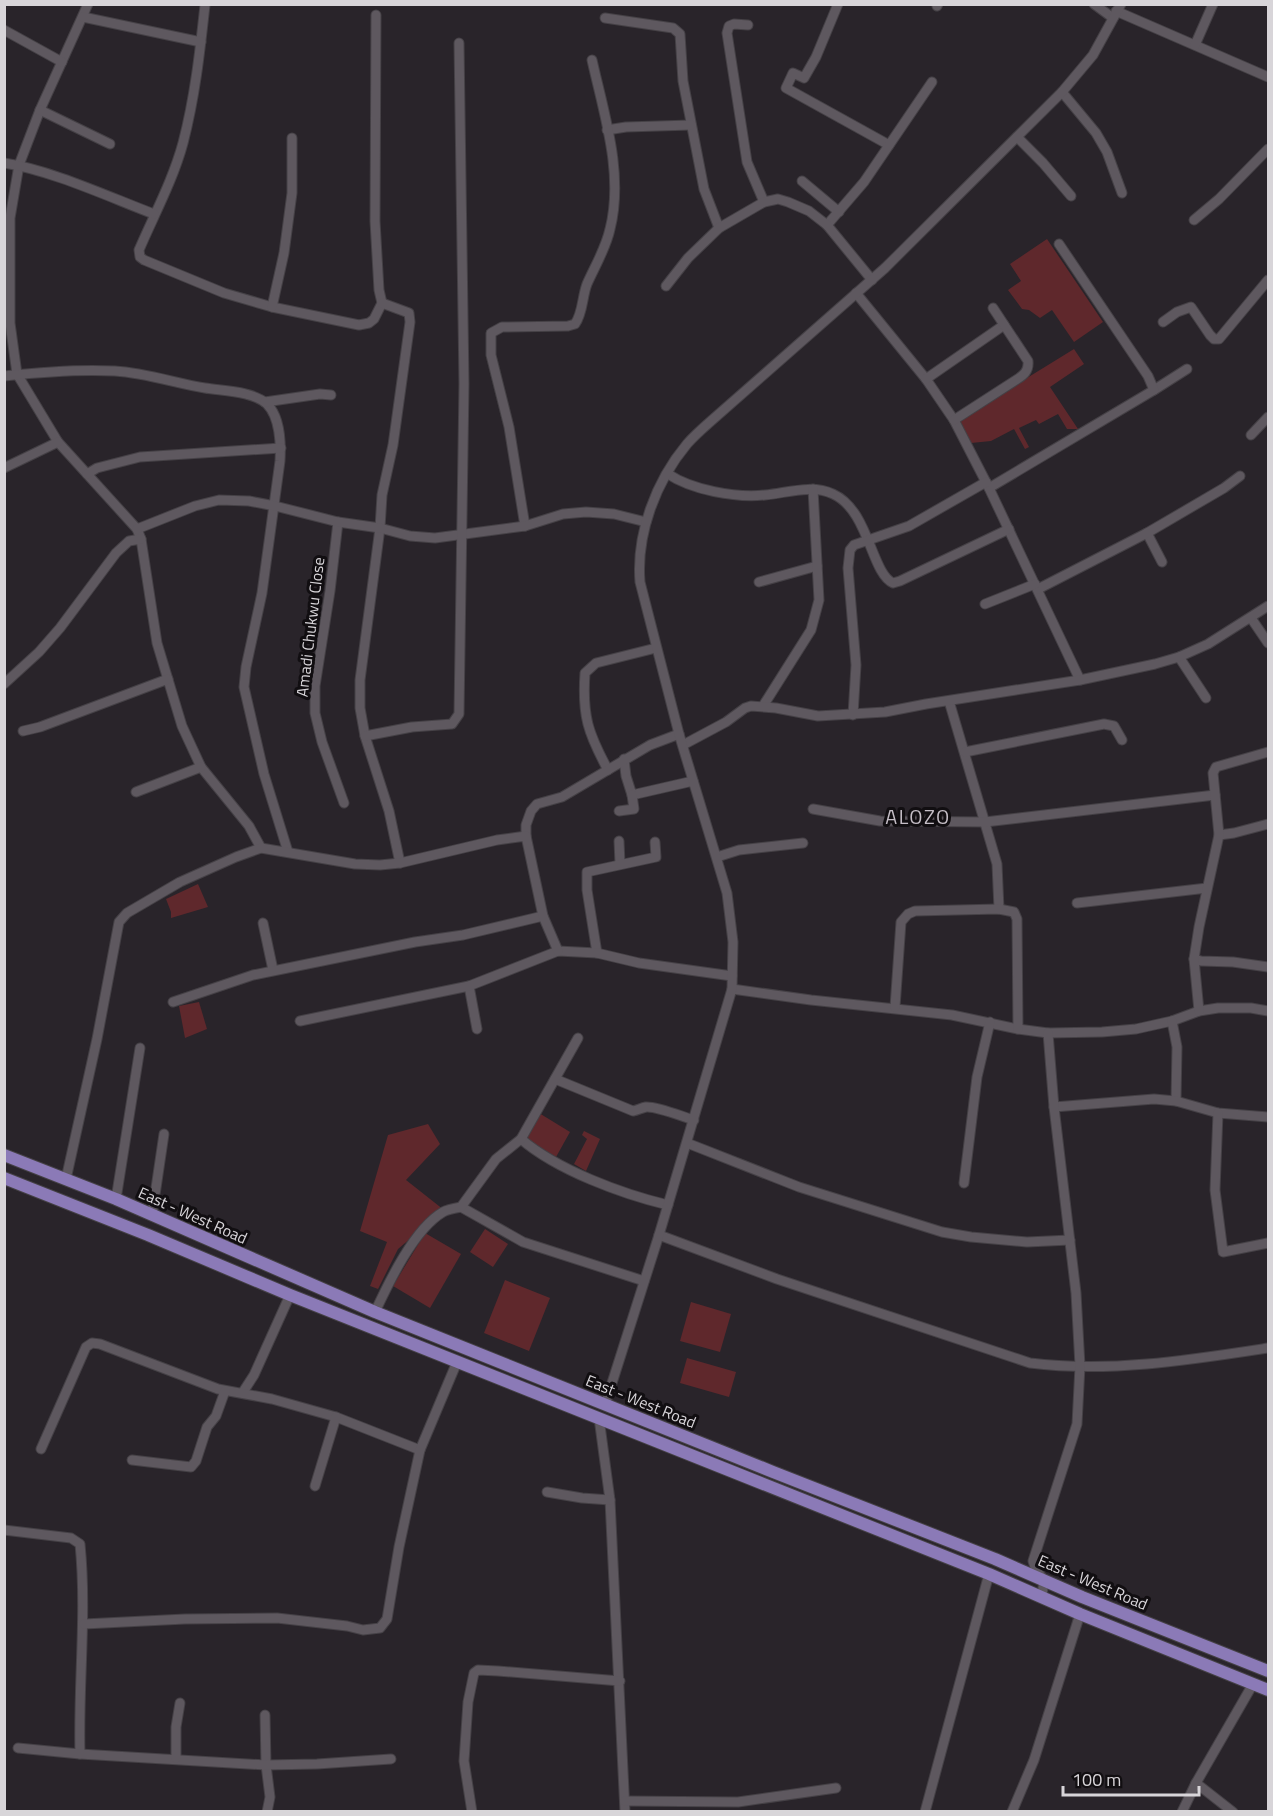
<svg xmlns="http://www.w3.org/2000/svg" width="1273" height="1816" font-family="'Titillium Web',sans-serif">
<rect width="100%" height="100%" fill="#29242a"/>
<!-- green -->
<g fill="#5f282c">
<path d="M1047,239L1103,322L1074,342L1052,310L1040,318L1029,310L1022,309L1008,290L1021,281L1010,264Z"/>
<path d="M1074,349L1084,364L1050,387L1078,429H1067L1058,414L1039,424L1036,420L1019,428L1029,447L1025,449L1014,429L991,441L971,443L959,420Z"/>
<path d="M198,884L208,907L171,918V912L166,899Z"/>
<path d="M199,1002L207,1029L185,1038L179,1006Z"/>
<path d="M539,1113L570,1132L556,1157L525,1139Z"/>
<path d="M428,1124L440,1144L406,1180L444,1210L398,1249L378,1289L370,1286L387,1242L360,1231L388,1135Z"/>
<path d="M584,1131L600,1139L586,1171L574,1164L587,1139L582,1135Z"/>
<path d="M485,1229L508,1244L493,1267L470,1252Z"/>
<path d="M425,1233L461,1254L430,1308L393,1286Z"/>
<path d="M505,1280L550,1298L529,1351L484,1333Z"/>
<path d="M691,1302L731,1314L720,1352L680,1341Z"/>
<path d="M687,1358L736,1372L729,1397L680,1383Z"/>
</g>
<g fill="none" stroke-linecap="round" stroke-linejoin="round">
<defs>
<g id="minor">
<path d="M88,4L40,110L19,165L10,218V323L17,374L58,442L137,529L141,539L157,643L182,726L201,767L249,826L261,848"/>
<path d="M838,4L816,57L804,78L793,73L786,88L889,145"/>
<path d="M1094,4L1113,18"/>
<path d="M205,5C200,51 195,97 183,143C173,180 154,215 139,250L140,257L144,260L224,293L272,307L359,325L369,323L374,319L382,303L379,290L375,221L376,15"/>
<path d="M937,6L938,4"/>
<path d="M1116,11L1268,77"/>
<path d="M83,17L201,42"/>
<path d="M605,18L673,28L680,34L683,81L704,189L719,228"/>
<path d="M748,25L734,24L729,26L727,33L747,162L764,202"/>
<path d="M4,30L62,62"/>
<path d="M1195,45L1213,4"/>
<path d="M1062,92L1096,133L1107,152L1122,193"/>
<path d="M40,110L110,144"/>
<path d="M607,130L626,127L691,125"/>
<path d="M1017,137L1043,163L1071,196"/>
<path d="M4,163C51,170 109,197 154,214"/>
<path d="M802,181L839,212"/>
<path d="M1194,220L1219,199L1268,149"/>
<path d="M827,225L864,182L932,82"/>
<path d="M666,286L688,258L719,228L764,202L778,199L788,202L809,211L827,225L872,280"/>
<path d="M856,293L926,379L954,420L989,488L1080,680"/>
<path d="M382,303L409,313L410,322L393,445L382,495L380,528L360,680V708L365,736L389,811L400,863"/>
<path d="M272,307L284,253L292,193V138"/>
<path d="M1163,322L1177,312L1191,307L1210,335L1214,339H1219L1268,280"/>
<path d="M4,376C41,372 78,369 115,371C146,373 175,383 205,388C223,391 253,391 267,404C280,417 281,444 280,461L262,593L246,667L244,687L264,774L288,852"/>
<path d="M926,379L1004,325"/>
<path d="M1154,390L1187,369"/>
<path d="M265,402L320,394L331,395"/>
<path d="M954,420L1016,380C1024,375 1029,371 1028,361L993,308"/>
<path d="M1251,435L1268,417"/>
<path d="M4,468L58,442"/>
<path d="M87,474L97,468L140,457L281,448"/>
<path d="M668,474C692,490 735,498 765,495C787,493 811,484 833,494C869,510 871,573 893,583L900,581L1009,529"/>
<path d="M989,488L1154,390L1148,376L1059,244"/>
<path d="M338,522L330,591L315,686V713L322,742L344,803"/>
<path d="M525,526L509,427L491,355V333L502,327L568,326L575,324C583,313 582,297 587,284C595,266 606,248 610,229C624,174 604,114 592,60"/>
<path d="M137,529L195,506L219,500L249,501L275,506L338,522L380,528L410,536L435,538L525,526L563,514L586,512L614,514L646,522"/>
<path d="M1147,533L1162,562"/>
<path d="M759,582L817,566"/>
<path d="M1038,589L1147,533L1224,488L1240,476"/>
<path d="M985,604L1035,584"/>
<path d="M1251,618L1268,643"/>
<path d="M1179,657L1206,698"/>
<path d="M4,684L39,652L60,628L116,553L129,541L141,539"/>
<path d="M949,701L997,864L999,909"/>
<path d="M763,706L811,630L819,600L813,489"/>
<path d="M853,715L856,665L848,568L850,550L854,545L909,526L986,482"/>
<path d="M23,731L40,727L168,679"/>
<path d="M365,736L412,727L452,724L459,714L464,384L459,43"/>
<path d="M683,745L726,722L745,708L751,706L776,708L818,716L885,712L926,704L1080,680L1155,664L1179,657L1208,644L1268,606"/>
<path d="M965,752L1104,724L1114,726L1122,740"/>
<path d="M624,759L626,776L632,795L693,781"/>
<path d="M608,770C588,733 582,716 585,673L596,663L656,648"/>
<path d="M136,792L201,767"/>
<path d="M813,809L880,821L985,822L1215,795"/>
<path d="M619,811L634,809L632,795"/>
<path d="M1219,835L1234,833L1268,824"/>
<path d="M526,836V825L531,811L537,804L562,797L650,745L679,734"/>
<path d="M619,841L620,864"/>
<path d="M717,857L739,850L803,843"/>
<path d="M1077,903L1207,888"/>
<path d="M263,923L273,970"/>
<path d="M597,953L587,890V872L656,857L655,842"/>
<path d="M1194,959L1201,961L1233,962L1268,967"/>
<path d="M469,986L477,1029"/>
<path d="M732,989L811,1000L952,1015L1018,1029L1048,1033L1102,1032L1136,1029L1172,1021L1199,1011L1218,1008H1251L1268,1011"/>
<path d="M173,1002L253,975L415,942L463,935L543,916"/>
<path d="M895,1007L901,922L908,914L915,911L999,909L1014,912L1017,919L1018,1029"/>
<path d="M1199,1011L1194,959L1199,927L1219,835L1213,773L1216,767L1268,752"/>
<path d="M300,1021L469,986L558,951L597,953L639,963L732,976"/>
<path d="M1172,1021L1177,1047L1176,1101"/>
<path d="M555,1079L633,1111C638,1110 641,1108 646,1107C657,1106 683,1117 694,1120"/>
<path d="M1054,1107L1154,1099L1176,1101L1218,1113L1268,1117"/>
<path d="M1218,1113L1215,1190L1223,1252L1268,1243"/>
<path d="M521,1139C557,1170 622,1194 668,1205"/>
<path d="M687,1143L799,1187L942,1232L971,1237L1027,1242L1070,1240"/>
<path d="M66,1179L97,1039L119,922L127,913L180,882L236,857L261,848L355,864L380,865L400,863L497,840L526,836L543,916L558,951"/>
<path d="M964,1183L977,1077L990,1022"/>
<path d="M116,1199L140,1048"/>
<path d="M461,1207L523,1242L644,1281"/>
<path d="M152,1215L164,1134"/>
<path d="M659,1235L777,1279L1030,1363C1109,1373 1190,1360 1268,1348"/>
<path d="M375,1312C389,1282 414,1229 443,1212C448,1209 455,1208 461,1207L496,1159L521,1139L578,1038"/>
<path d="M243,1392L254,1375L290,1295"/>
<path d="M605,1405L659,1235L732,989L733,942L727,893L679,734L640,582C636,534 656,481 687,444C694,436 703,428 711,421L885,268L1062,92L1093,55L1121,4"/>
<path d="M599,1418L610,1500L625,1812"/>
<path d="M41,1449L86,1347L92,1343L100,1344L218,1389L272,1399L336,1417L420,1450"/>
<path d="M132,1460L191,1467L196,1461L207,1427L216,1416L225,1391"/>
<path d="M315,1486L336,1417"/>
<path d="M547,1492L582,1498L610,1500"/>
<path d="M4,1530L71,1538L80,1544C87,1614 78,1684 80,1754"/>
<path d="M1042,1596L1044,1580L1036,1570L1033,1561L1077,1424L1080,1366L1076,1293L1054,1107L1048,1033"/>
<path d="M84,1624L185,1619L277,1618L347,1626L363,1630L380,1628L387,1619L399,1547L420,1450L457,1362"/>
<path d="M265,1715L266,1765L270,1797L267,1812"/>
<path d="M18,1748L80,1754L266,1765L317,1764L391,1759"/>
<path d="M176,1758V1727L180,1703"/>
<path d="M1196,1783L1233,1812"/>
<path d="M625,1801L738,1802L836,1788"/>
<path d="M472,1812L464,1761L468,1702L474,1673L478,1670L498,1671L620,1681"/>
<path d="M925,1812L989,1574"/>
<path d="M1012,1812L1034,1760L1080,1614"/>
<path d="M1182,1812L1196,1783L1253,1684"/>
</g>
<g id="major">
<path d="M4,1155L116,1199L375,1312L773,1472L995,1559L1082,1597L1268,1671"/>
<path d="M4,1178L148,1235L290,1295L989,1574L1080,1614L1268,1690"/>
</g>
</defs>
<!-- minor casing -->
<use href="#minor" stroke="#454146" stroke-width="11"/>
<!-- major casing -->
<use href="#major" stroke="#454146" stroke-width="14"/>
<!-- minor -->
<use href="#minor" stroke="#5e585f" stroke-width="9"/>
<!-- major -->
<use href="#major" stroke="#8b7ab7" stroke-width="12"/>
</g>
<g text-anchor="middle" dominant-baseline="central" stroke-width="6" stroke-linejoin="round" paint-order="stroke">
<!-- street labels -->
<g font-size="16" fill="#d8d5d9" stroke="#110e11">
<text transform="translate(310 627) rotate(-83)">Amadi Chukwu Close</text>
<text transform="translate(193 1215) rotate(24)">East - West Road</text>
<text transform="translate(641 1401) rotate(22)">East - West Road</text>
<text transform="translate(1093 1582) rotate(23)">East - West Road</text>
</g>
<!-- quarter labels -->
<g font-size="20" letter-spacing="1.5" fill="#c5bec6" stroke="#110e11">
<text x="918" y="816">ALOZO</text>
</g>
</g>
<!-- border -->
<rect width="1273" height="1816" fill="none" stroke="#d8d5d9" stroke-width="12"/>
<!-- scale -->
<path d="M1063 1786v9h136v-9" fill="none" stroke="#d8d5d9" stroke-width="3"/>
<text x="1072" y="1786" font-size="18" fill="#d8d5d9" stroke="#110e11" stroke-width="4.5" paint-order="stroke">100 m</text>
</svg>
